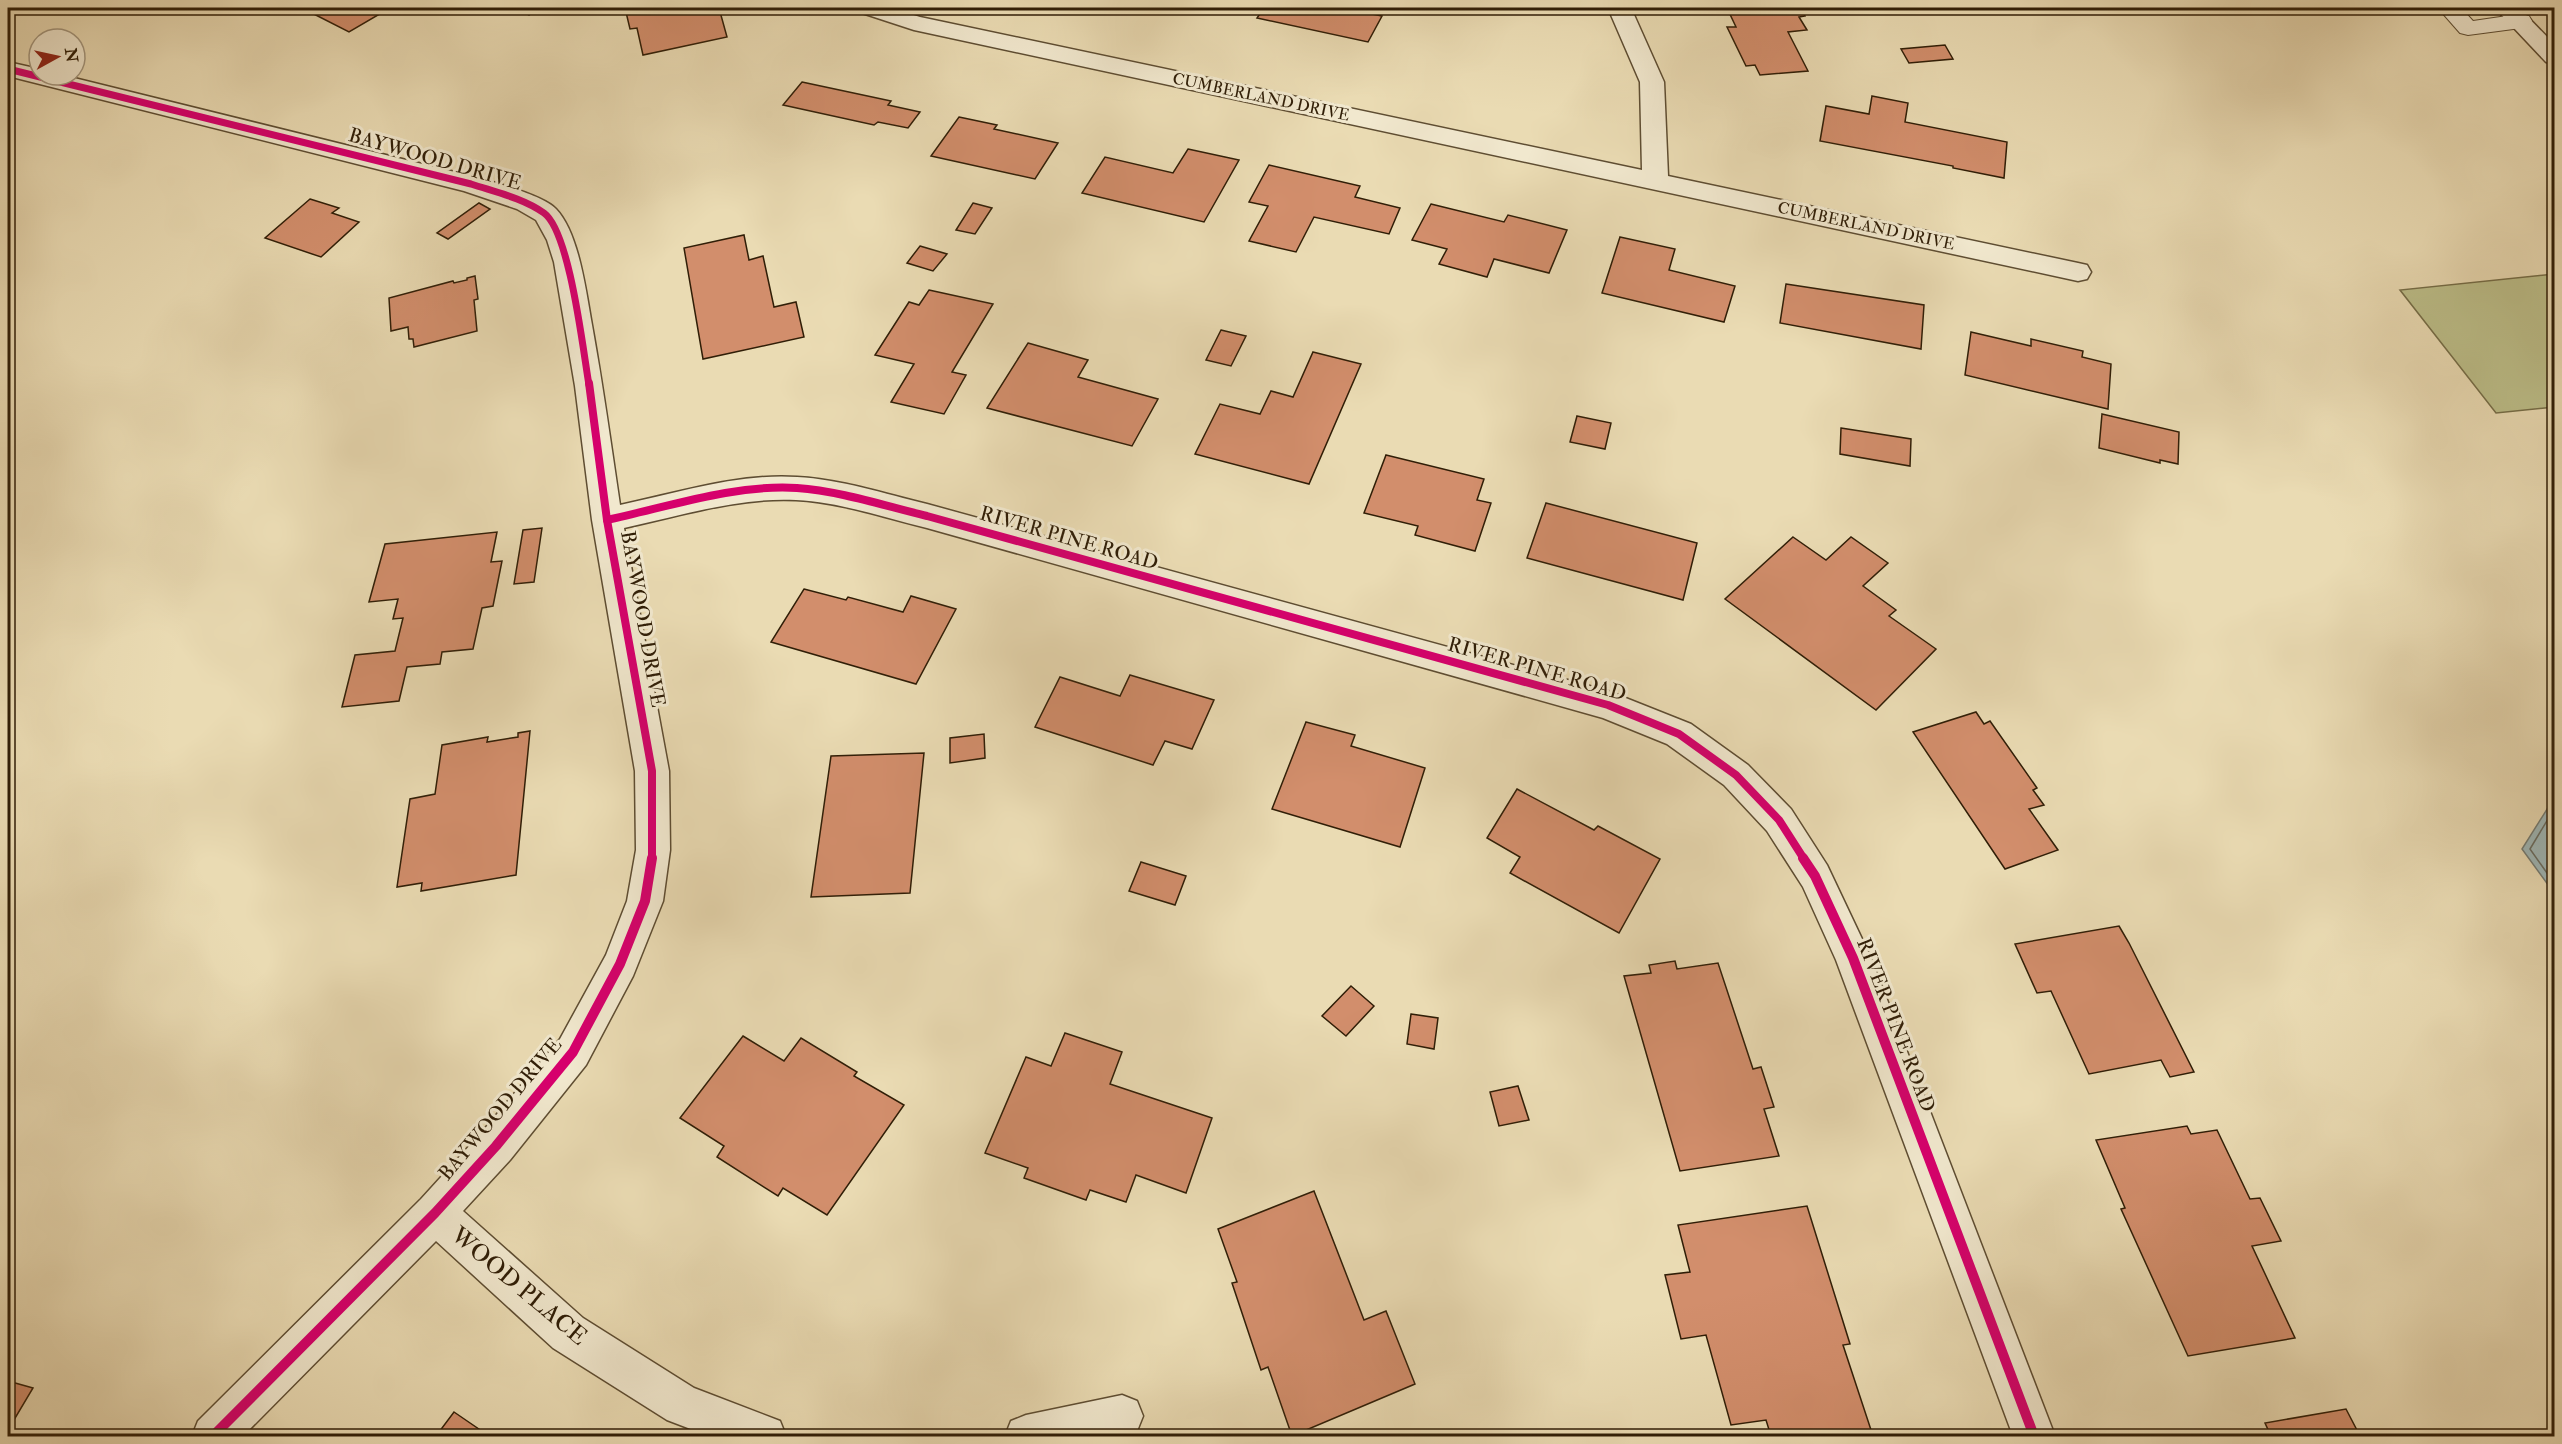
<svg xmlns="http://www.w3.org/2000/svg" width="2562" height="1444" font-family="'IM FELL Double Pica',serif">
<rect width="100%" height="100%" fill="#eadbb3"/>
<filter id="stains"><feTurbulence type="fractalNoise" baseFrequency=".00333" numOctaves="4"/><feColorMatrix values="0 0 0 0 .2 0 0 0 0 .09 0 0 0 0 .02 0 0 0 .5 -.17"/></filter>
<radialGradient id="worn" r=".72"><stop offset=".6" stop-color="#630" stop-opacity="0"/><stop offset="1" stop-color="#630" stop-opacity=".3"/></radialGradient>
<!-- green -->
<path fill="#bcbe89" stroke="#766e48" stroke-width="1.5" d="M2554,274V407L2496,413L2400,290Z"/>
<!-- water -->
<path fill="#9eb8b9" stroke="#727a72" stroke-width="1.5" d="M2554,798V893L2522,849Z"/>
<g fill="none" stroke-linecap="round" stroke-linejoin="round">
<!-- shore -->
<path stroke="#676b60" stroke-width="1.5" d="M2554,809L2530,849L2554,883"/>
</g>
<!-- building -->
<g fill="#d28e6c" stroke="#301e07" stroke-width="1.5">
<path d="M302,8H390L349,32Z"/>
<path d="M514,8H542L529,15Z"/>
<path d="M625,8H719L727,37L643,55L637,28L630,29Z"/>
<path d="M1264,8H1342L1382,16L1368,42L1257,18Z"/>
<path d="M1727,8H1801L1805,16L1799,17L1807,30L1788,32L1808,71L1760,75L1755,65L1746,66L1727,27H1736Z"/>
<path d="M1945,45L1953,59L1909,63L1901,49Z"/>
<path d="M802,82L891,101L888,105L920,112L908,128L878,122L874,125L783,105Z"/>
<path d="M1872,96L1908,103L1905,122L2007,142L2004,178L1953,168V166L1820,141L1826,106L1869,114Z"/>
<path d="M959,117L997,125L994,129L1058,143L1035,179L931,156Z"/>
<path d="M1188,149L1239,160L1204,222L1082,193L1105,157L1173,173Z"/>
<path d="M1269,165L1360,186L1355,197L1400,208L1389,234L1314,217L1296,252L1249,241L1268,206L1249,202Z"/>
<path d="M310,199L339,208L332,213L359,222L321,257L265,238Z"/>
<path d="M479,203L490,209L448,239L437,233Z"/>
<path d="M973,203L992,208L975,234L956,230Z"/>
<path d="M1431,204L1504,222L1508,215L1567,230L1549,273L1494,259L1487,277L1439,264L1447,249L1412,240Z"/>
<path d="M744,235L749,260L763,256L774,307L796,302L804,337L703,359L684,248Z"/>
<path d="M1620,237L1675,249L1669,270L1735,286L1724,322L1602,293Z"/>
<path d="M920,246L947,254L933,271L907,263Z"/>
<path d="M475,276L478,299L474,300L477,331L414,347L413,339H409L408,327L391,331L389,298L453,281L454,283L467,280V278Z"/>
<path d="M1786,284L1924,305L1921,349L1780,323Z"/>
<path d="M929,290L993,304L952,372L966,375L944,414L891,402L914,364L875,355L909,302L919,305Z"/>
<path d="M1221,330L1246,336L1231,366L1206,360Z"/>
<path d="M1971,332L2031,346V339L2083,351L2082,357L2111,364L2108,409L1965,375Z"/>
<path d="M1028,343L1088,360L1078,377L1158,399L1132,446L987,408Z"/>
<path d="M1313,352L1361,364L1309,484L1195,454L1220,404L1260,414L1271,391L1293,397Z"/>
<path d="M2102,414L2179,432L2178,464L2160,460V463L2099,448Z"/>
<path d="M1577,416L1611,423L1605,449L1570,442Z"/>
<path d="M1841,428L1911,439L1910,466L1840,454Z"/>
<path d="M1386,455L1484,479L1477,500L1491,503L1475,551L1415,535L1418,526L1364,513Z"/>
<path d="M1546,503L1697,543L1683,600L1527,558Z"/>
<path d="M542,528L534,582L514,584L523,530Z"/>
<path d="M497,532L491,562L502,561L493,606L482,608L473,649L442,652L440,664L407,667L399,701L342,707L355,655L395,651L403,618L393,619L398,599L369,602L385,544Z"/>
<path d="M1793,537L1826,560L1851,537L1888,563L1863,586L1896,610L1889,616L1936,649L1876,710L1725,599Z"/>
<path d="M804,589L846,600L848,597L903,612L911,596L956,609L916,684L771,642Z"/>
<path d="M1130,675L1214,700L1192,749L1165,741L1153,765L1035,727L1060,677L1120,696Z"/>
<path d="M1976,712L1984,724L1990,721L2037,788L2033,790L2044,805L2029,809L2058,850L2005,869L1913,732Z"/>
<path d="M1306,722L1355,735L1351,746L1425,768L1400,847L1272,809Z"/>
<path d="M530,731L516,875L421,891L422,883L397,887L410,799L435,794L442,745L488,737L487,742L518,737V733Z"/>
<path d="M984,734L985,758L950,763V738Z"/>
<path d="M924,753L910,893L811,897L831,756Z"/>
<path d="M1517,789L1594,830L1598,826L1660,859L1619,933L1510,873L1520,857L1487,838Z"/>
<path d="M1141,862L1186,876L1175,905L1129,891Z"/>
<path d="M2119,926L2129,943L2194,1072L2170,1077L2161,1060L2089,1074L2051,991L2037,993L2015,944Z"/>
<path d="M1675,961L1677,969L1718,963L1753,1069L1761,1067L1774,1107L1764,1109L1779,1156L1680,1171L1624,976L1651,973L1649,965Z"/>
<path d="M1351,986L1374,1006L1346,1036L1322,1016Z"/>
<path d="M1411,1014L1438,1018L1434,1049L1407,1044Z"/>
<path d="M1065,1033L1122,1052L1110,1084L1212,1118L1186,1193L1136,1175L1126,1202L1090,1190L1086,1200L1024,1178L1028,1168L985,1153L1026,1057L1051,1066Z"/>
<path d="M743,1036L784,1061L801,1038L857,1072L854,1076L904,1105L827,1215L783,1188L778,1196L717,1157L724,1146L680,1118Z"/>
<path d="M1518,1086L1529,1120L1499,1126L1490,1092Z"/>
<path d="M2187,1126L2191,1134L2217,1130L2250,1199L2260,1198L2281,1241L2252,1246L2295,1338L2188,1356L2121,1209L2125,1208L2096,1140Z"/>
<path d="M1314,1191L1364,1320L1386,1311L1415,1384L1292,1436L1268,1367L1261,1370L1232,1283L1237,1282L1218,1229Z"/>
<path d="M1807,1206L1850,1344L1843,1345L1873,1436H1771L1766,1420L1731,1425L1706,1335L1681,1339L1665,1275L1690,1272L1678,1225Z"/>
<path d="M8,1381L33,1388L8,1430Z"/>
<path d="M2346,1409L2360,1436H2271L2265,1423Z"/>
<path d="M454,1412L489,1436H436Z"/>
</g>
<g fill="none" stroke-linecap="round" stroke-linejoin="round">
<defs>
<path id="lane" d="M2438,8H2461L2473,21L2521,14L2529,16L2532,21L2529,26L2521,28L2468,35L2460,33Z"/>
<g id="street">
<path d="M858,8H891L920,17L1642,170L1640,82L1608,8H1631L1664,82L1668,176L2078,263L2087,265L2091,272L2087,279L2078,281L914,30L862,13Z"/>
<path d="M2495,8H2519L2554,44V64L2546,62Z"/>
<path d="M8,62L39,69V75H62L471,176C490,181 543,195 556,209C579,233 586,292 592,325C603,385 611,445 620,505C677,493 738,473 797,477C840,479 885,494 927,504L1608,691L1691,724L1748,765L1791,809L1827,865L1871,958L2055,1436H2013L1836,960L1803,887L1767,831L1724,785L1667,744L1603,718L927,528C885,518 840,502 796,500C738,497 680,516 624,528L669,771L670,850L663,901L633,976L586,1065L510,1160L463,1211L583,1318L694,1388L780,1421L786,1436H709L667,1420L553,1348L436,1241L243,1436H192L198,1421L421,1199L482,1132L560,1039L606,955L627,901L636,850L635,771L592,520L575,386L554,262L547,240L536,220L517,209L464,191L8,76Z"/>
<path d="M1122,1395L1137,1401L1143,1416L1137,1431L1124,1436H1005L1011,1421L1026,1415Z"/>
</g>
</defs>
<!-- lane casing -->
<use href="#lane" stroke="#5e4d32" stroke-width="2"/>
<!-- street casing -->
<use href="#street" stroke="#5e4d32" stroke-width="3"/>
<!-- lane -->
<use href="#lane" fill="#f1e8ce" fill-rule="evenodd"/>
<!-- street -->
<use href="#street" fill="#f1e8ce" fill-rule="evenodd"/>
<defs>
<path id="cycleway-far2" d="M8,69L471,184C495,192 523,198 544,213C570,232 583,351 589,385"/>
<g id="cycleway-far1">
<path d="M589,383L607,520L652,771V859"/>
<path d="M607,520C668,507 734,484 797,488C840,491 885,506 927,516L1608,705L1679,734L1736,775L1779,820L1804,859"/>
</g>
<g id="cycleway">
<path d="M1803,858L1815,876L1853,958L2034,1436"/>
<path d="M213,1436L435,1213L496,1146L573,1052L620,964L645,901L652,858"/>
</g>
</defs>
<!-- cycleway-far2 casing -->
<use href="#cycleway-far2" stroke="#f1e8ce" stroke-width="10"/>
<!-- cycleway-far1 casing -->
<use href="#cycleway-far1" stroke="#f1e8ce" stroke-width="12"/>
<!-- cycleway casing -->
<use href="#cycleway" stroke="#f1e8ce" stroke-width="14"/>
<!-- cycleway-far2 -->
<use href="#cycleway-far2" stroke="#d6006c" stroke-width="7"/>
<!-- cycleway-far1 -->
<use href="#cycleway-far1" stroke="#d6006c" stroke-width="8"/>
<!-- cycleway -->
<use href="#cycleway" stroke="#d6006c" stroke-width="10"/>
</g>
<g text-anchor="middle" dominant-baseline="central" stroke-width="6" stroke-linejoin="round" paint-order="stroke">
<!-- far-street labels -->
<g font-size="16" fill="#301e07" stroke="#f1e8ce">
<text transform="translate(1261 97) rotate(12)">CUMBERLAND DRIVE</text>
<text transform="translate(1866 226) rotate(12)">CUMBERLAND DRIVE</text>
</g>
<!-- street labels -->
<g font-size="20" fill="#301e07" stroke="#f1e8ce">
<text transform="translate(435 159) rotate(16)">BAYWOOD DRIVE</text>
<text transform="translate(1069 538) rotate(16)">RIVER PINE ROAD</text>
<text transform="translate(643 619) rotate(80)">BAYWOOD DRIVE</text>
<text transform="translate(1537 669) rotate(16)">RIVER PINE ROAD</text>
<text transform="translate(1896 1025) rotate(69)">RIVER PINE ROAD</text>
<text transform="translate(500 1109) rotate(-50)">BAYWOOD DRIVE</text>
</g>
<!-- near-street labels -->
<g font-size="24" fill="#301e07" stroke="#f1e8ce">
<text transform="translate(519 1286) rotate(40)">WOOD PLACE</text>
</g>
</g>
<!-- margin -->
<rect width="2562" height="1444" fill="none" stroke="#eadbb3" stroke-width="30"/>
<rect x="9" y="9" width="2544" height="1426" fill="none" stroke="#301e07" stroke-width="3"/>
<rect x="15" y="15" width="2532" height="1414" fill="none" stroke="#301e07" stroke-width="1.5"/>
<!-- north arrow -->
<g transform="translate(57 57) rotate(82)"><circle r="28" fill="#f1e8ce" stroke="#a4977e" stroke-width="1.5"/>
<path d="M0-4.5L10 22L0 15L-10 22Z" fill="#8f2418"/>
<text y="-9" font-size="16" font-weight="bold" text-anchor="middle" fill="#301e07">N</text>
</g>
<rect width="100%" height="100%" filter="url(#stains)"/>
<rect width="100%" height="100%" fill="url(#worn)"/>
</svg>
